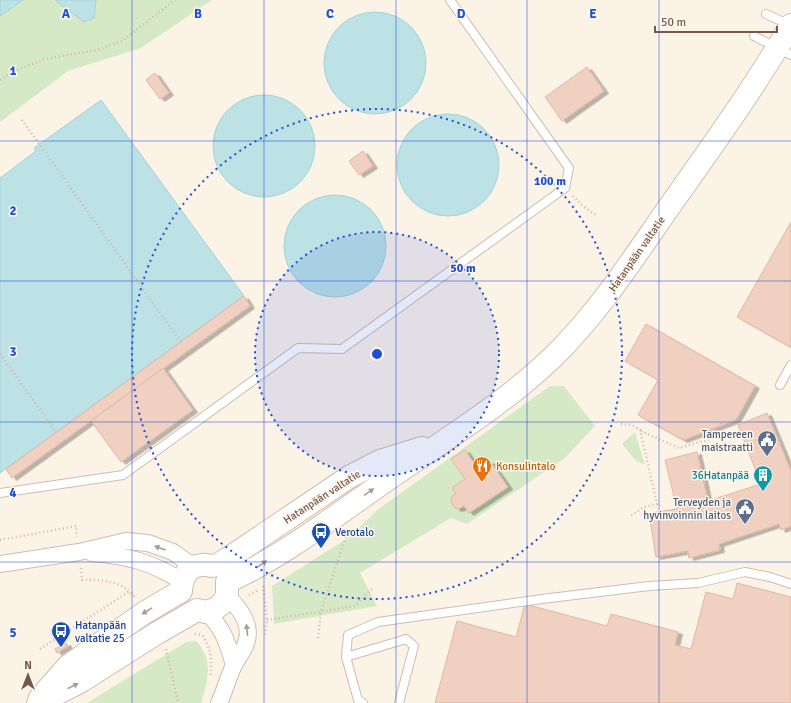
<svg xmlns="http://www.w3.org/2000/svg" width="791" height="703" font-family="Signika,sans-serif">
<defs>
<filter id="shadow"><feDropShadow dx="4.5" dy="2.5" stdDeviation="0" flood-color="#0004"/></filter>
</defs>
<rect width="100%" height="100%" fill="#fcf3e7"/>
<!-- green -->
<g fill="#d6e9c6">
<path d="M23,0H55L84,22L94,18L96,0H212L141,48L68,71L0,122V16Z"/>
<path d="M550,386H564L595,426L565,458L467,524L451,518L360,573L377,606L274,624L272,586L351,536L377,510Z"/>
<path d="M635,432L645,465L636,461L622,444Z"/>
<path d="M196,641C214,660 208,680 201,703H87L186,642Z"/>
</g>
<!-- water -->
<g fill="#bce2e5" stroke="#a3d2d7">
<path d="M0,0H23L0,16Z"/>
<path d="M55,0H96L94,18L84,22Z"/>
<circle cx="375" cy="63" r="51"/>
<circle cx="264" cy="146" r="51"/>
<path d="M101,100L244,296L0,473V178L36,151L34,148Z"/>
<circle cx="448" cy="165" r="51"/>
<circle cx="335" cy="246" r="51"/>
</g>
<!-- building -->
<g fill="#f0d0c0" stroke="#e3b6a1" filter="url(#shadow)">
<path d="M587,67L604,91L562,121L545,97Z"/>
<path d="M155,73L169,93L160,99L146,80Z"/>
<path d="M363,151L373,166L359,175L349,161Z"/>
<path d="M791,222V345L790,347L737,317Z"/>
<path d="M244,296L250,306L12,478L6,469Z"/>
<path d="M646,324L755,386L736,420L683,440L638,415L658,380L625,361Z"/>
<path d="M163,368L193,410L121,462L91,421Z"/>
<path d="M767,413L791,471V526L781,530L779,524L719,544L720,550L689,558L688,551L656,557L649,513L677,509L665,460L697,452L708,501L761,484L738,425Z"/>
<path d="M465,450L478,469L490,461L508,487L469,513L464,506L459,509L455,508L451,502L452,496L456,494L452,488L465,479L451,459Z"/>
<path d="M737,583L791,597V703H435L457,621L516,637L525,604L607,626L611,614L678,632L675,645L691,649L706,592L733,599Z"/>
<path d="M66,643L68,646L57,653L55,649Z"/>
</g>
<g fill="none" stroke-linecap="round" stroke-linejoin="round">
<defs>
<g id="service">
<path d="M766,14L790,25"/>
<path d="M754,36L791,55"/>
<path d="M780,385L791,365"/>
<path d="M0,493L123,475L298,348L342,349L565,188L569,168L450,0"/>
<path d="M346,657L348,635L378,622L542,599L649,586L698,583L745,572L770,577L791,584"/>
<path d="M363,703L358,700L346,657L406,639L414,646L399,703"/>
</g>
<g id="minor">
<path d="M92,553C127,556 152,562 181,581"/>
<path d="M0,564L79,552L126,541L148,543L173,552L194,567"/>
<path d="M206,612C223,627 228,644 234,665"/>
<path d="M219,703C225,691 228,677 234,665C237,659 242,653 245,646C254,626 240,609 227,595"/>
</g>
<g id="secondary">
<path d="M40,698L68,666L144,613L181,591C182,578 187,566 202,565C205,564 208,566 212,566C218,566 226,559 232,556L349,477L380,461L422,448"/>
<path d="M38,703L80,682L157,633L197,610L206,612L215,609L223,603L227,595V582C278,559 331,519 377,487C436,445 501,407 553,357C595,316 627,268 660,220C705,156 751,93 791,25"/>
</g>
</defs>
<!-- service casing -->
<use href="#service" stroke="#cfbcb0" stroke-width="10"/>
<!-- minor casing -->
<use href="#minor" stroke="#cfbcb0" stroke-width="18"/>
<!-- secondary casing -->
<use href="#secondary" stroke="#d2bcae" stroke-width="24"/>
<!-- path -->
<g stroke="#d6b3a3" stroke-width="2.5" stroke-dasharray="1 3" stroke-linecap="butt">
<path d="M0,80L10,73L45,59L97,50L122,41L175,0"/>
<path d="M22,120L181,342"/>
<path d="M573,196L583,206L596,215"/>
<path d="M0,354L56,432"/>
<path d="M621,424L632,425L640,430L657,504L644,507L629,517"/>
<path d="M641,431L679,448L724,435L720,420"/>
<path d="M0,540L76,526L77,537"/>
<path d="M81,568L82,580C101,579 124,581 135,598"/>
<path d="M263,586L267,620L265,635"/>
<path d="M249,595L258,590"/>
<path d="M267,620L355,606L374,587"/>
<path d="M195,634L202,635C212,649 212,662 210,678"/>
<path d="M318,638L321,611L347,533"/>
<path d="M40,649L130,591"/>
<path d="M166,649L178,703"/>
</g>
<!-- service -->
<use href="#service" stroke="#fff" stroke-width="8"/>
<!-- minor -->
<use href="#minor" stroke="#fff" stroke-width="16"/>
<!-- secondary -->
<use href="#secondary" stroke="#fff" stroke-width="22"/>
</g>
<!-- one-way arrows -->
<defs><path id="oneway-solid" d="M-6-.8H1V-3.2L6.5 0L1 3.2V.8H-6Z"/></defs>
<g fill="#ac9b94">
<use href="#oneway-solid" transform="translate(369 492) rotate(-35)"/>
<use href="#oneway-solid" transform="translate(160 548) rotate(-160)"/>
<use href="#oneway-solid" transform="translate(262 564) rotate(-34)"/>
<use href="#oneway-solid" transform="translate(147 611) rotate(148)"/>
<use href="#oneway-solid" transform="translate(247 630) rotate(-96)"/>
<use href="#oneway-solid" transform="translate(73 686) rotate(-26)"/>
</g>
<!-- grid -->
<path fill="none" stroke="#1d4ed8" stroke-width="1" stroke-opacity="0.55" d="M132,0V703M264,0V703M396,0V703M527,0V703M659,0V703M0,141H791M0,281H791M0,422H791M0,562H791"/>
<!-- distance rings -->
<circle cx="377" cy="354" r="122" fill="#1d4ed8" fill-opacity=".12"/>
<g fill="none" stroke="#1d4ed8" stroke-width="2" stroke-dasharray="2 4">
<circle cx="377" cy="354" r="122"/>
<circle cx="377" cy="354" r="245"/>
</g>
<!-- icons -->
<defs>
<symbol id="civic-pin" viewBox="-11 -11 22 30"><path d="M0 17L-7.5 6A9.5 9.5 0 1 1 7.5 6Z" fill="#5c6f8a" stroke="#fef7ee"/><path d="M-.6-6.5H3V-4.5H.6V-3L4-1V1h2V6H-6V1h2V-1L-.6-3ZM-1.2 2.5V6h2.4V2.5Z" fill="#fff"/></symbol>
<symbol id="restaurant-pin" viewBox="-11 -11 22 30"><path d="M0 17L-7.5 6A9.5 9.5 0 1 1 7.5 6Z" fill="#e8710a" stroke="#fef7ee"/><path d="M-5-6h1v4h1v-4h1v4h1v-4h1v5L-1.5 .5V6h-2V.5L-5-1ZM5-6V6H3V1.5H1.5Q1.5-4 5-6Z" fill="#fff"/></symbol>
<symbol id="building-pin" viewBox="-11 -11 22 30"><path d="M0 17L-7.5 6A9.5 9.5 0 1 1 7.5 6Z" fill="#0f9aa8" stroke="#fef7ee"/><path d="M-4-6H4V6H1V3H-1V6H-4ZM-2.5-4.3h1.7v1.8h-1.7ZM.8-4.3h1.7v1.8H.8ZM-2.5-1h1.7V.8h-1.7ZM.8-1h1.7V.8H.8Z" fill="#fff"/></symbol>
<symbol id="bus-pin" viewBox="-11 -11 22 30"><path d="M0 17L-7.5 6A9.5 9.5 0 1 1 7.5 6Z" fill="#1a4fb4" stroke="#fef7ee"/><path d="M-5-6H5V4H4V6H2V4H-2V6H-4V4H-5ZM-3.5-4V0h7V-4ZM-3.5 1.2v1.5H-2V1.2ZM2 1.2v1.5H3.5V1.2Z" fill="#fff"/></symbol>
</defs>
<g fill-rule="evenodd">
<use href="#civic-pin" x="756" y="429" width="22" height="30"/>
<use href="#restaurant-pin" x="471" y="455" width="22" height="30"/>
<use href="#building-pin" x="752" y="464" width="22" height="30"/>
<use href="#civic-pin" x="734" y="497" width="22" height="30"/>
<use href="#bus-pin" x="310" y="521" width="22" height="30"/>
<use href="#bus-pin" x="50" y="620" width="22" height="30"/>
</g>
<g text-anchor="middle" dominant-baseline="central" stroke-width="3" stroke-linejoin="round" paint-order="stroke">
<!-- street labels -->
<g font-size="11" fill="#75584c" stroke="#fef7ee">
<text transform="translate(637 254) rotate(-55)">Hatanpään valtatie</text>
<text transform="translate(322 497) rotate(-33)">Hatanpään valtatie</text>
</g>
<!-- service labels -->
<g font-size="11" fill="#4e5e75" stroke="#fef7ee" text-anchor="end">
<text x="753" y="434">Tampereen<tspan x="753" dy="13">maistraatti</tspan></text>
<text x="731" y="502">Terveyden ja<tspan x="731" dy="13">hyvinvoinnin laitos</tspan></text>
</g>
<!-- food labels -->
<g font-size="11" fill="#c56008" stroke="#fef7ee" text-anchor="start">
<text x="496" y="466">Konsulintalo</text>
</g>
<!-- culture labels -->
<g font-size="11" fill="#0d838f" stroke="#fef7ee" text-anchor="end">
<text x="749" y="475">36Hatanpää</text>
</g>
<!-- transit labels -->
<g font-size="11" fill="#164399" stroke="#fef7ee" text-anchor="start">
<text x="335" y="532">Verotalo</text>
<text x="75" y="625">Hatanpään<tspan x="75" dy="13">valtatie 25</tspan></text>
</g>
</g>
<g font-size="13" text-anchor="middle" font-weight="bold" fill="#1d4ed8" stroke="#fef7ee" stroke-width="3" stroke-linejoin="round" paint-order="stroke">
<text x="66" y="18">A</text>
<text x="198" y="18">B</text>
<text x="330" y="18">C</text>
<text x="461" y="18">D</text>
<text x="593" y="18">E</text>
<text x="13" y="75">1</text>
<text x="13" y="215">2</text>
<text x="13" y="356">3</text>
<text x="13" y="497">4</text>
<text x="13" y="637">5</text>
</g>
<circle cx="377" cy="354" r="6" fill="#1d4ed8" stroke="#fef7ee" stroke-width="2"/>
<g font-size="12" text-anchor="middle" font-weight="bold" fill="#1d4ed8" stroke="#fef7ee" stroke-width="3" stroke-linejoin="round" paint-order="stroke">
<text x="550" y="185">100 m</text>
<text x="463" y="272">50 m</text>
</g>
<!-- north arrow -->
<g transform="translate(28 675)" stroke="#fef7ee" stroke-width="3" paint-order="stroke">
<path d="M0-3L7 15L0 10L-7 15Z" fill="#75584c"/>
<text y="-6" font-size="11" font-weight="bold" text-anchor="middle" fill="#75584c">N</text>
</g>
<!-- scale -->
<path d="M655 26v6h122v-6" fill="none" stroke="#75584c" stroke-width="2"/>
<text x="661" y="26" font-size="12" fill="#75584c" stroke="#fef7ee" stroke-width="3" paint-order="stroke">50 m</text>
</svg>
